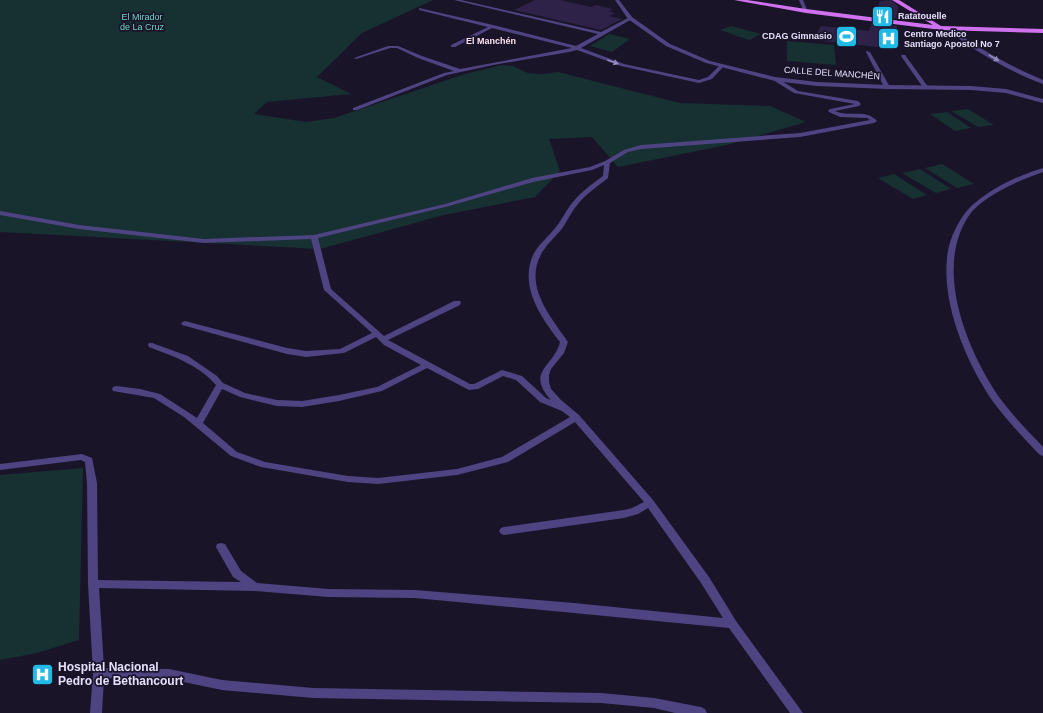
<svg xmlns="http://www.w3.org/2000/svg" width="1043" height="713" font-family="Helvetica,sans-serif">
<rect width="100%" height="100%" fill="#1a1429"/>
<!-- green -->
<g fill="#173032">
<path d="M0,0H433L362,33L317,77L351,94L267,102L254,114L306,122L334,118L465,74L502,65L513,66L528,73L543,74L558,72L680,103L770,106L806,122L727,145L618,167L592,137L549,139L560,171L535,197L444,215L320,249L0,232Z"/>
<path d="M731,26L761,34L749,40L720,30Z"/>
<path d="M609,34L630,39L612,52L590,46Z"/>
<path d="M787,41L834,45L836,65L787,61Z"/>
<path d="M968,109L994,125L978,127L951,111Z"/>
<path d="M947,112L971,128L955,131L930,114Z"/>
<path d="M942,164L974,184L957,188L925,168Z"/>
<path d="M920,169L951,189L936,193L902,173Z"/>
<path d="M894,174L927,195L913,199L878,178Z"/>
<path d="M83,468L79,640L37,653L0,660V475Z"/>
</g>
<!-- building -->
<g fill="#2e2248">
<path d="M535,0H560L591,7L596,5L613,9L609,11L615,13L609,16L622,19L601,30L514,10Z"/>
<path d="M891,0L898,6V19L874,16L880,1Z"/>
<path d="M872,23L897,26L896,49L813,40L821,26L869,31Z"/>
</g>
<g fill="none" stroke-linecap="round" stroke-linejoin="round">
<!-- minor -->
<g fill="#4e4482" fill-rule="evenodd">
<path d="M454,0H461L601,32L630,17L632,18V19L581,48L624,64L699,80L708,77L720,65L724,66L712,79L699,83L621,66L577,50L569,52L493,65L447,75L357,110H353V108L444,73L454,71L418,58L397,48H390L356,59L354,58L388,46H398L422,56L460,69L572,48L492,28L455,47H451V45L488,27L419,10V8L493,25L576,46L598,34Z"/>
<path d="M799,0H803L808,12H804Z"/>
<path d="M947,28H951C979,49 1010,66 1043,80V84C1011,73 974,50 947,30Z"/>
<path d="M866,51L870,52L890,87L889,88L884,87L866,52Z"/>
<path d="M901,55H905L929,88L928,89H924L901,56Z"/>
<path d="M775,77L798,91L858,101L861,104L859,106L835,111C850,118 865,108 877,121L874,123L800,137L641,149L628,152L610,163L608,178C598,186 586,194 578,204C571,212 567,222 561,230C555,237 548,243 543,251C522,284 550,316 568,342L564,353L551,369L549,375V382L551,389L561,400L579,415L653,500L709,577L736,621L803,713H790L729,628L574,613L415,598L329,597L255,591L99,588L104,668L169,669L222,680L313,688L601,693L654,698L701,707L705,709L707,713H675L654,708L601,703L313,698L222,690L169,679L104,678L102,713H90L93,673L88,584L87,483L85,462L81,460L0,470V464L82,454L92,458L97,483L98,580L241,582L233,577L216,547L217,544L221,543L225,544L241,571L257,583L329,589L415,590L574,603L723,618L701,583L648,508L638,514L624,518L504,535L501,534L499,531L501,528L504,527L624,510L632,508L644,502L575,422L508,462L457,475L378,484L348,482L261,467L231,456L184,417L154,398L113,391L112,389L113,387L116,386L140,389L160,394L197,418L216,385C199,365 173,356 149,347L148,345L149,343H152L188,356L217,376L223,383L245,393L277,400L302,401L339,395L377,387L421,365L384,345L376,337L344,353L306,357L287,354L182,325L181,323L185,321L287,348L306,351L340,349L372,333L324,290L311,239L204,243L79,229L0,215V211L79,225L204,239L314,235L445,204L532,178L590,167L605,161L624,150L641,145L800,133L870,120L867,118L840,117L829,112L828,111L830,109L855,104L794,93L773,80V78ZM604,165L603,176C592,184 581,192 573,202C566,210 562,220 556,227C549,236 540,243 534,253C518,286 541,317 560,342C554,367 525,371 551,400L546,398L522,376L502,370L474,384H470L388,340L460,305L461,303L460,301H454L384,336L331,289L318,238L449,206L533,182L592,170ZM427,368L469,390L478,389L503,376L516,380L540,402L562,411L570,417L502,457L457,469L378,478L348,476L265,462L237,452L203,423L222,389L240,397L277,406L302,407L339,401L382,391Z"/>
</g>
<!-- tertiary -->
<g fill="#4e4482" fill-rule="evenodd">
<path d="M615,0H619L632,17L670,44L710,61L775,77L817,82L887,85L971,86L1006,89L1043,99V103L1006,93L971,90L887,89L817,86L775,81L706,63L666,46L628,19Z"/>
<path d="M1043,168V172C1020,180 982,196 968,217C934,270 967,350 999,397C1012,415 1028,431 1043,447V456L1040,455L1034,449C1020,434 1006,419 994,403C967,364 942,306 947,258C948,244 955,227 963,216C978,194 1018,175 1043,168Z"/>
</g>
<!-- primary -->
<path fill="#d072ef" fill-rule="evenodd" d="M734,0H747L806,9L933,25L892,0H899L941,26L1043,29V33L941,30L806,13Z"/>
</g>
<!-- one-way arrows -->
<defs><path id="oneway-solid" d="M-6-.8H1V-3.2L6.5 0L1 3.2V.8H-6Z"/></defs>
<g fill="#928ab8">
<use href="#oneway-solid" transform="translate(994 58) rotate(31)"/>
<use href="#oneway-solid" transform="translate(613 62) rotate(20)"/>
</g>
<!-- icons -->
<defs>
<symbol id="restaurant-square" viewBox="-11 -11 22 22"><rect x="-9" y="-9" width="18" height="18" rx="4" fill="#20bae6" stroke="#1a1429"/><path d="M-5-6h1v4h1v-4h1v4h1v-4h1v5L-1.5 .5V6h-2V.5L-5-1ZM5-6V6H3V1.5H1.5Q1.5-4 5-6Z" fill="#fff"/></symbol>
<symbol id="stadium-square" viewBox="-11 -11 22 22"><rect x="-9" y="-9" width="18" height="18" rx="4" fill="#20bae6" stroke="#1a1429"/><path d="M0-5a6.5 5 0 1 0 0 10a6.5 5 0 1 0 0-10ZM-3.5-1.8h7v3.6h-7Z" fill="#fff"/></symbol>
<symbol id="hospital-square" viewBox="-11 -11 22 22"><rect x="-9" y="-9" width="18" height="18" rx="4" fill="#20bae6" stroke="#1a1429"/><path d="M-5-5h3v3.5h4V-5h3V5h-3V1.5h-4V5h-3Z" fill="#fff"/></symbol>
</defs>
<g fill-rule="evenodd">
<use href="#restaurant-square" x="870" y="4" width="25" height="25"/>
<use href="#stadium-square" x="834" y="24" width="25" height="25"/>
<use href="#hospital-square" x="876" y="26" width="25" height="25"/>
<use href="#hospital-square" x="30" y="662" width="25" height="25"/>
</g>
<g text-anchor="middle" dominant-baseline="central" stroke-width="3.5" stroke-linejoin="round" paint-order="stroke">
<!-- far-poi labels -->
<g font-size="9" font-weight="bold" fill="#e6dffb" stroke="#1a1429" text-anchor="start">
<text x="898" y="16">Ratatouelle</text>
<text x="904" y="34">Centro Medico<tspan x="904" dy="10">Santiago Apostol No 7</tspan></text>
<text x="832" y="36" text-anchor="end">CDAG Gimnasio</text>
</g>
<!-- far-park labels -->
<g font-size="9" fill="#71d5c8" stroke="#1a1429">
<text x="142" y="17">El Mirador<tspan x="142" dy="10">de La Cruz</tspan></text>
</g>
<!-- far-neighbourhood labels -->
<g font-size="9" font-weight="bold" fill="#fce1ee" stroke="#1a1429">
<text x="491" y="41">El Manchén</text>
</g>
<!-- far-street labels -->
<g font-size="9" fill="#e6dffb" stroke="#1a1429">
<text transform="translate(832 73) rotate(4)">CALLE DEL MANCHÉN</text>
</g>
<!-- near-poi labels -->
<g font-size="12" font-weight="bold" fill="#e6dffb" stroke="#1a1429" text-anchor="start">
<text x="58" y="667">Hospital Nacional<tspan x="58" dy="14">Pedro de Bethancourt</tspan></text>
</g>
</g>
</svg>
